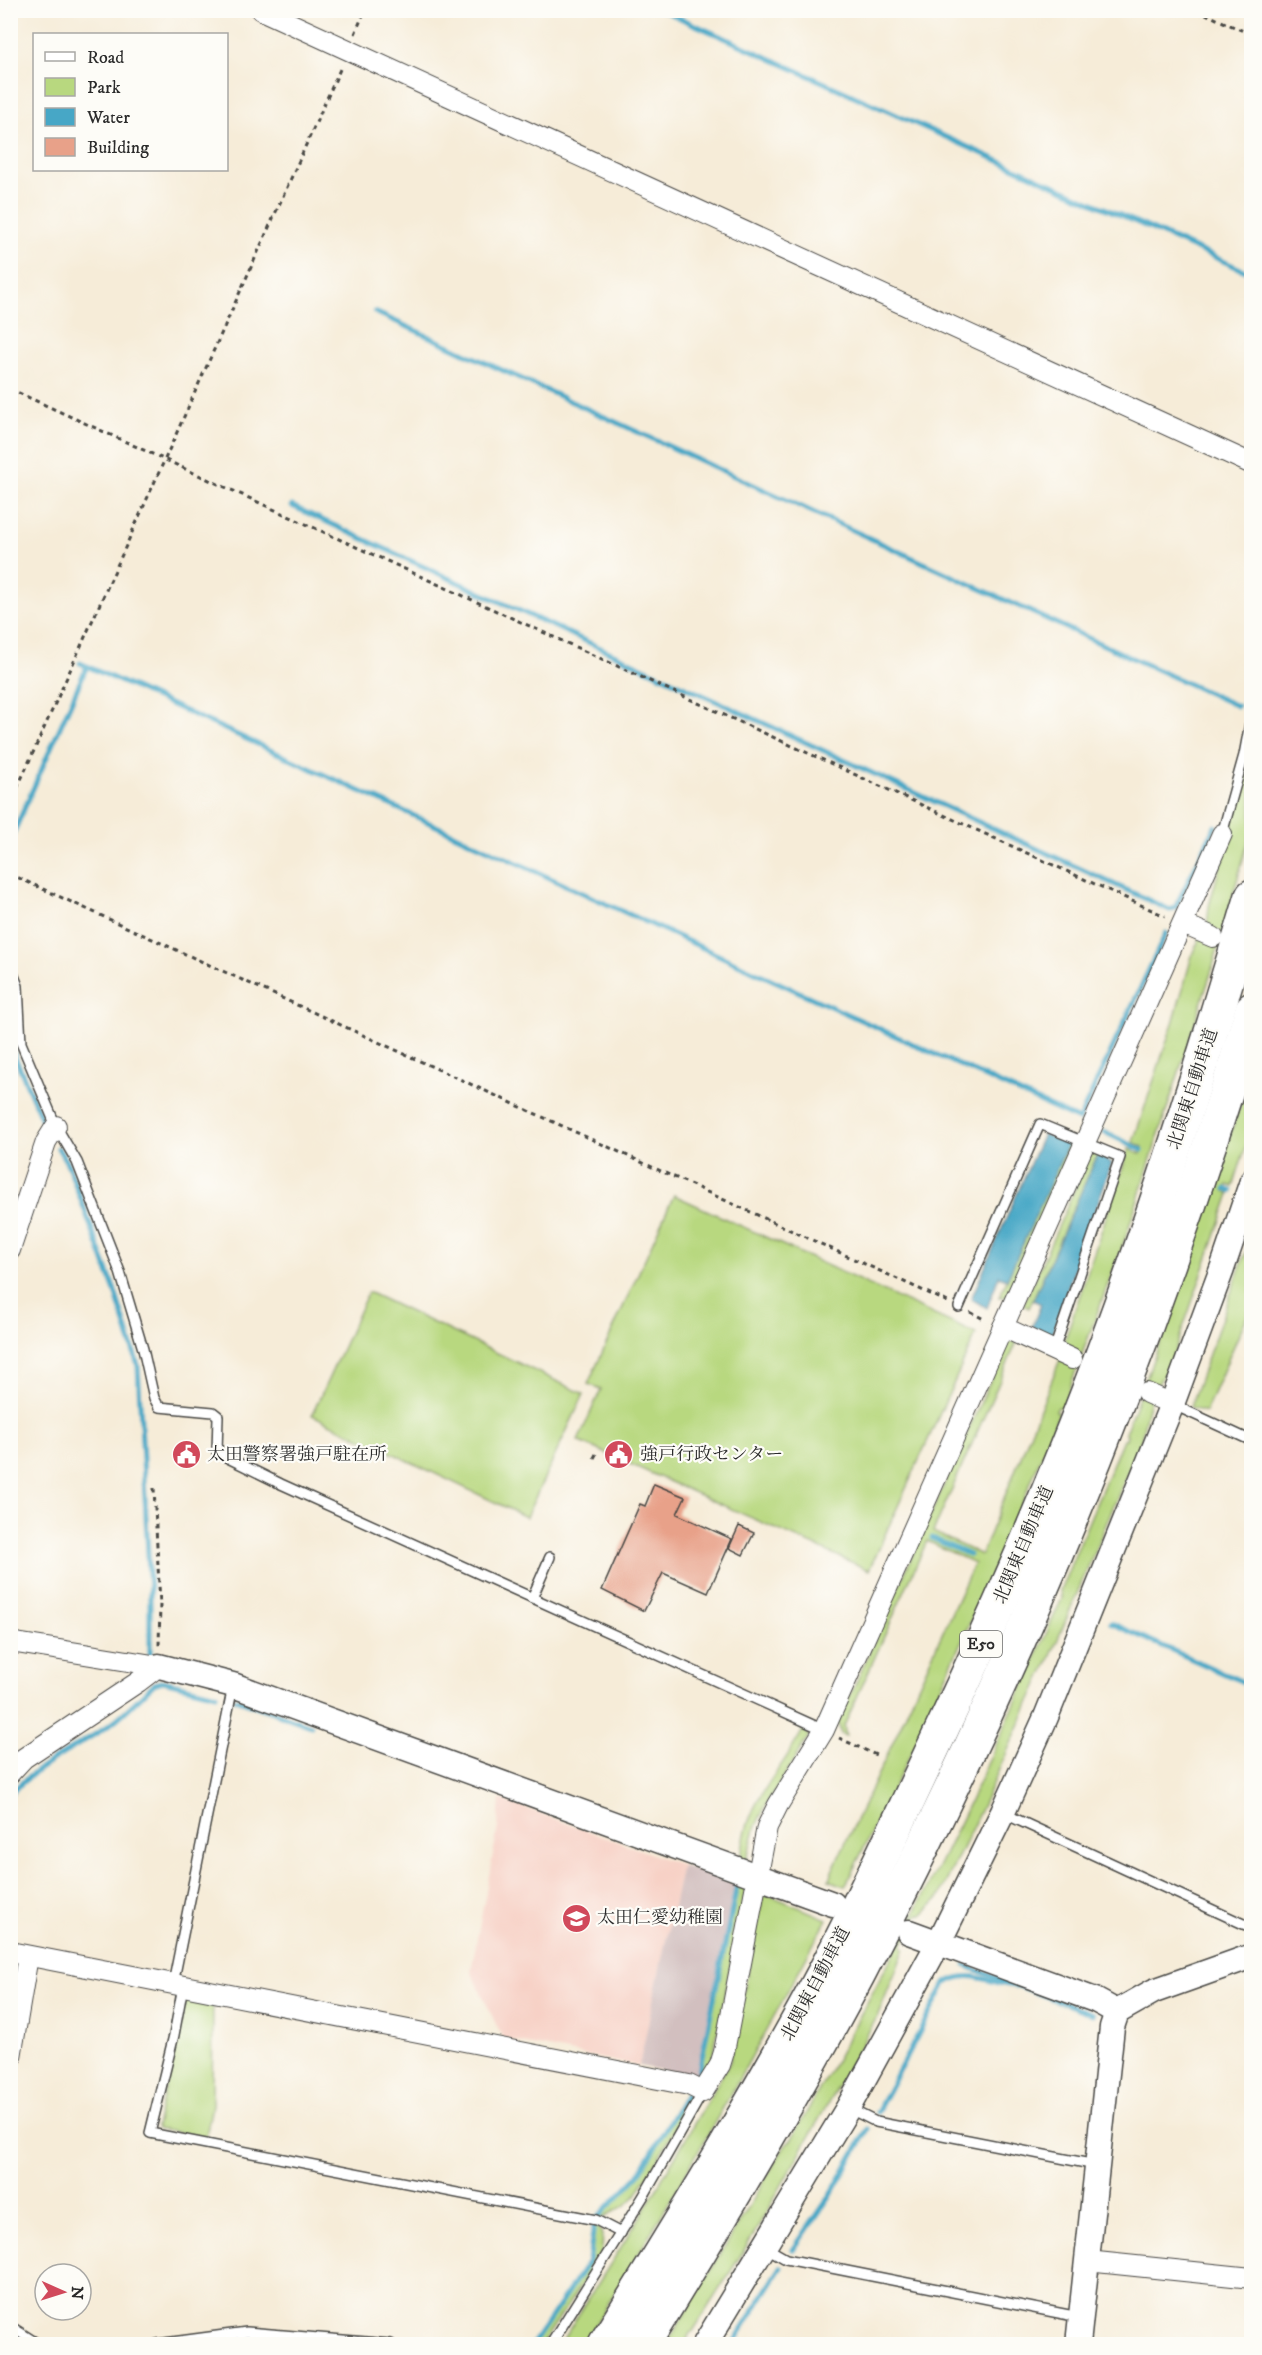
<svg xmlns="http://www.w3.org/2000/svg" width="1262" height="2355" font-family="'IM FELL DW Pica','Noto Serif JP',serif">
<rect width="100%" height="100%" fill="#fdfcf7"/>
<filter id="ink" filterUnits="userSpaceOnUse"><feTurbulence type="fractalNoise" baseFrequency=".0167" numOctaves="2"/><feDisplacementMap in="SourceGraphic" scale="12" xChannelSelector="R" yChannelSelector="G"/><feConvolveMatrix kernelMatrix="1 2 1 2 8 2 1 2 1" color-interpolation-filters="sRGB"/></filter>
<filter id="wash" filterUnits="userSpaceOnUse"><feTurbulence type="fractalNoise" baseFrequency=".008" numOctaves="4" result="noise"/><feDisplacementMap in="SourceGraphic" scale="24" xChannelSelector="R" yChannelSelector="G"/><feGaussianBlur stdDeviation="1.35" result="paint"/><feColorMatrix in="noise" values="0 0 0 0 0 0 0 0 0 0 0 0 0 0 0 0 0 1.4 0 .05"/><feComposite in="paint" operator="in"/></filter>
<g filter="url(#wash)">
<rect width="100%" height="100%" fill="#f6ecd8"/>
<!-- built -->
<path fill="#f7d1c6" d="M500,1799L682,1865L639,2066L503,2039L471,1971L498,1828Z"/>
<!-- industrial -->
<path fill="#d2bfbf" d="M682,1865L737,1885L698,2077L639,2066Z"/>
<!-- green -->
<g fill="#b8d87f" stroke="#728255" stroke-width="1.5">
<path d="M1251,753V831L1211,973L1126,1236L1062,1408L1058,1407L1056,1411L1059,1413L1012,1528L917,1741L845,1886L829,1880L832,1871L888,1753L974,1563L927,1541L844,1726L846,1736L841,1734L838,1723L1008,1341L1017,1342L933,1532L981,1555L1059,1362L1067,1348L1065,1339L1129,1149L1141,1154L1143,1147L1133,1142L1174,1020L1193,952L1207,925L1209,906Z"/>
<path d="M1251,1072V1130L1233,1187L1228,1185L1225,1191L1230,1194L1170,1365C1150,1393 1147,1407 1141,1441L1050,1658L980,1811L938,1899L922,1915L918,1914L902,1946L905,1948L877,2017L751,2239L685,2344H667L785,2146L791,2140C844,2046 896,1952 944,1855C986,1770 1024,1684 1062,1598L1060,1591L1123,1439H1126L1127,1435L1125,1433L1169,1318Z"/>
<path d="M1068,1144L1074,1146L1007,1297H999Z"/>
<path d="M1092,1151L1098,1154L1029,1308L1023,1305Z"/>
<path d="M674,1195L976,1334L869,1570L578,1441L601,1389L588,1384Z"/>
<path d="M1251,1237V1307L1205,1412L1190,1407Z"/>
<path d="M368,1292L584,1394L526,1517L312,1415Z"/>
<path d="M804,1728L809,1736L767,1803L756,1826L746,1861L741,1859C746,1798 778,1778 804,1728Z"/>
<path d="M737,1885L745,1887V1891L710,2069L698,2077Z"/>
<path d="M769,1895L827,1919C749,2063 670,2206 583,2344H560L640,2217L730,2062L763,1896Z"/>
<path d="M186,1993L213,2001L212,2105L206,2137L157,2129L156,2126L179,2035Z"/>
<path d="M686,2094L690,2099V2104L636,2195L626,2205L602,2218L598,2217L638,2176Z"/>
<path d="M594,2225L598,2226C604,2235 603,2244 601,2255L542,2344H533L589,2261Z"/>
</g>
<!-- water -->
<g fill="#47a7c6" stroke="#396978" stroke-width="1.5">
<path d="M1043,1134L1068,1144L1007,1279L999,1276L987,1308L971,1299Z"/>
<path d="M1098,1154L1112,1163L1051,1336L1032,1327L1041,1304L1033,1300Z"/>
</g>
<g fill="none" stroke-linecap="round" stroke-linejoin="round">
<!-- stream -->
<g stroke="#47a7c6" stroke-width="5">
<path d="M662,10L1252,274"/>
<path d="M375,312L1237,706"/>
<path d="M292,506L1170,910L1175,908L1215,826"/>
<path d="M80,663L1079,1120L1166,933"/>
<path d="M10,841L87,666"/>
<path d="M10,1045L42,1120"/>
<path d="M1104,1132L1142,1150"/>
<path d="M58,1148L68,1165L114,1288L138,1366L150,1591V1660"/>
<path d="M1226,1189L1231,1191"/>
<path d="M932,1538L969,1555"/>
<path d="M1111,1623L1252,1686"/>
<path d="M236,1699L311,1726"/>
<path d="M10,1794C37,1766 73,1749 105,1728C123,1716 138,1699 154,1684L163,1681L216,1694"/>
<path d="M966,1966L1093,2014"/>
<path d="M698,2077L737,1885L738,1881L734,1879"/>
<path d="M877,2112L945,1984C969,1967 990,1984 1016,1986"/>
<path d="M598,2217L638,2176L686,2094"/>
<path d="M793,2250L830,2196L868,2129"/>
<path d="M533,2344L589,2261L594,2225"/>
<path d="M733,2344L781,2267"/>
</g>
</g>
<g id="blocks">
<!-- building -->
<g fill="#e8a189">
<path d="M654,1484L685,1497L677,1514L732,1539L708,1593L663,1573L644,1611L602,1590L640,1504L645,1506Z"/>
<path d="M739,1526L754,1533L743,1555L729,1548Z"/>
</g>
</g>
</g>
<g filter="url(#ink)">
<use href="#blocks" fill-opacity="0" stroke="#494845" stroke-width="1.5"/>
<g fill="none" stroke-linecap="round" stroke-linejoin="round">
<defs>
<g id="service">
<path d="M1222,834L1244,755L1252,712"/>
<path d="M10,966L18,986L21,1043L56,1126L77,1162L120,1272L143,1349L154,1398L159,1407L213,1412L218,1416L217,1452L224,1456L281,1484L824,1730"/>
<path d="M959,1307L1040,1124L1120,1157L1054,1350"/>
<path d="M1174,1405L1252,1441"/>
<path d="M532,1598L550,1557"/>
<path d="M1005,1814L1252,1928"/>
<path d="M173,1984L233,1686"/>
<path d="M183,1986L174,2035L150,2133L596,2220L621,2233"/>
<path d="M850,2109L876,2122L1096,2165"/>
<path d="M765,2247L786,2259L1079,2317"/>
<path d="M10,2326L38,2344"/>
<path d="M157,2344L247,2332L391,2344"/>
<path d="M551,2344L643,2197L703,2092"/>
</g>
<g id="minor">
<path d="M261,10L1252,464"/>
<path d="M1183,924L1213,937"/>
<path d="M10,1250L46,1142L56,1126"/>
<path d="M1003,1327L1072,1359"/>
<path d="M1147,1393L1172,1404"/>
<path d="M10,1642L159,1666"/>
<path d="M10,1773L24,1758L138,1682L159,1666"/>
<path d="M10,1952L689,2085L703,2092L720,2065L724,2052L767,1827L778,1805L824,1730L1222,834"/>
<path d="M10,2063L28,1956"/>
<path d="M1087,2261L1252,2278"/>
</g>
<g id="tertiary">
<path d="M159,1666L233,1685L833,1904"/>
<path d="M909,1932L1095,2000L1117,2012"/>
<path d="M705,2344L848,2108L939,1942L1003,1812L1046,1717L1172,1404L1222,1269L1252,1181"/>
<path d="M1078,2344L1112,2027L1117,2012L1154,1991L1252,1956"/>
</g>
<g id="motorway">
<path d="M605,2344C682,2220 759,2095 828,1965C866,1892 901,1817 936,1742C991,1626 1043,1509 1089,1389C1151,1228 1203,1062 1252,896"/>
<path d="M643,2344C718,2223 792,2100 859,1973C1019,1666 1153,1341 1252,1009"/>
</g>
</defs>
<!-- service casing -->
<use href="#service" stroke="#494845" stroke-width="12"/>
<!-- minor casing -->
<use href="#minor" stroke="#494845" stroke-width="22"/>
<!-- tertiary casing -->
<use href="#tertiary" stroke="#494845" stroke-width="27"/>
<!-- motorway casing -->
<use href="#motorway" stroke="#494845" stroke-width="36"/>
<!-- path -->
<g stroke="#494845" stroke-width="3" stroke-dasharray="4.5 4.5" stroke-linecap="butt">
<path d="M1197,10L1252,35"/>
<path d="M10,14L12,10"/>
<path d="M355,34L365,10"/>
<path d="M10,389L1165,916"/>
<path d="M10,804L341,67"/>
<path d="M10,874L948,1302"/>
<path d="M970,1312L986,1320"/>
<path d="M594,1458L598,1450"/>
<path d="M154,1488L160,1604L159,1646"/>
<path d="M839,1738L878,1756"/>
</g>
<!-- service -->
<use href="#service" stroke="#fff" stroke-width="9"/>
<!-- minor -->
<use href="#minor" stroke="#fff" stroke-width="20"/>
<!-- tertiary -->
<use href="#tertiary" stroke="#fff" stroke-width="24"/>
<!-- motorway -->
<use href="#motorway" stroke="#fff" stroke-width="33"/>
</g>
</g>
<!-- icons -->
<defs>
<symbol id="civic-disc" viewBox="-11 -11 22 22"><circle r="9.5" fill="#d1495b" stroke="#fdfcf7"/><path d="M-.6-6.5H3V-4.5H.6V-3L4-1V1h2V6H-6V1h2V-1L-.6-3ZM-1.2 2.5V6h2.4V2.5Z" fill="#fff"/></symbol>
<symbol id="school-disc" viewBox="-11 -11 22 22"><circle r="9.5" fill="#d1495b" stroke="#fdfcf7"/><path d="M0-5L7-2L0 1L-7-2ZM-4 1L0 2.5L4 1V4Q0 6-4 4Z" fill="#fff"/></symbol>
</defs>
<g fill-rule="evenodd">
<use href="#civic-disc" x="170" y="1438" width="33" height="33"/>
<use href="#civic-disc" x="602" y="1438" width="33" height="33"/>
<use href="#school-disc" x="560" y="1902" width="33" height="33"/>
</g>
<g text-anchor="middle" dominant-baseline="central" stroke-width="4.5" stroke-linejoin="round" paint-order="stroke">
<!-- shield labels -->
<rect fill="#fdfcf7" stroke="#6a6a68" stroke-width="1.5" x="960" y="1631" width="42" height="26" rx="4.5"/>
<g font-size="16" font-weight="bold" fill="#2b2b2b">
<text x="981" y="1644">E50</text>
</g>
<!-- street labels -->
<g font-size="18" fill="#2b2b2b" stroke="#fdfcf7">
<text transform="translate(1193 1089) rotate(-72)">北関東自動車道</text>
<text transform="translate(1024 1545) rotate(-67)">北関東自動車道</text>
<text transform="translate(816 1984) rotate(-62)">北関東自動車道</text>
</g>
<!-- poi labels -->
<g font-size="18" fill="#2b2b2b" stroke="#fdfcf7" text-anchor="start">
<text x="207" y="1455">太田警察署強戸駐在所</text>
<text x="640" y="1455">強戸行政センター</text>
<text x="597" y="1918">太田仁愛幼稚園</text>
</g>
</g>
<!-- margin -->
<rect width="1262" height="2355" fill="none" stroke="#fdfcf7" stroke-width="36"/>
<!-- legend -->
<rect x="33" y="33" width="195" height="138" fill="#fdfcf7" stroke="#a9a8a5" stroke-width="1.5"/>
<rect x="45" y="52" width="30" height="9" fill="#ffffff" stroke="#a9a8a5" stroke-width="1.5"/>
<text x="87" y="63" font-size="18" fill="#2b2b2b">Road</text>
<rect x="45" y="78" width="30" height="18" fill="#b8d87f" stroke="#a9a8a5" stroke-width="1.5"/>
<text x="87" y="93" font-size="18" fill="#2b2b2b">Park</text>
<rect x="45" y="108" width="30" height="18" fill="#47a7c6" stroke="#a9a8a5" stroke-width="1.5"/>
<text x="87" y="123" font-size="18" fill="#2b2b2b">Water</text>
<rect x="45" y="138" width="30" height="18" fill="#e8a189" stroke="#a9a8a5" stroke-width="1.5"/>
<text x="87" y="153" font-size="18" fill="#2b2b2b">Building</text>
<!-- north arrow -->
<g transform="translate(63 2292) rotate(93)"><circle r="28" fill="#fdfcf7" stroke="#a9a8a5" stroke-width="1.5"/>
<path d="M0-4.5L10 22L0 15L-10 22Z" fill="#d1495b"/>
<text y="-9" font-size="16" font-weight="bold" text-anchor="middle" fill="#2b2b2b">N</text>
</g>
</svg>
